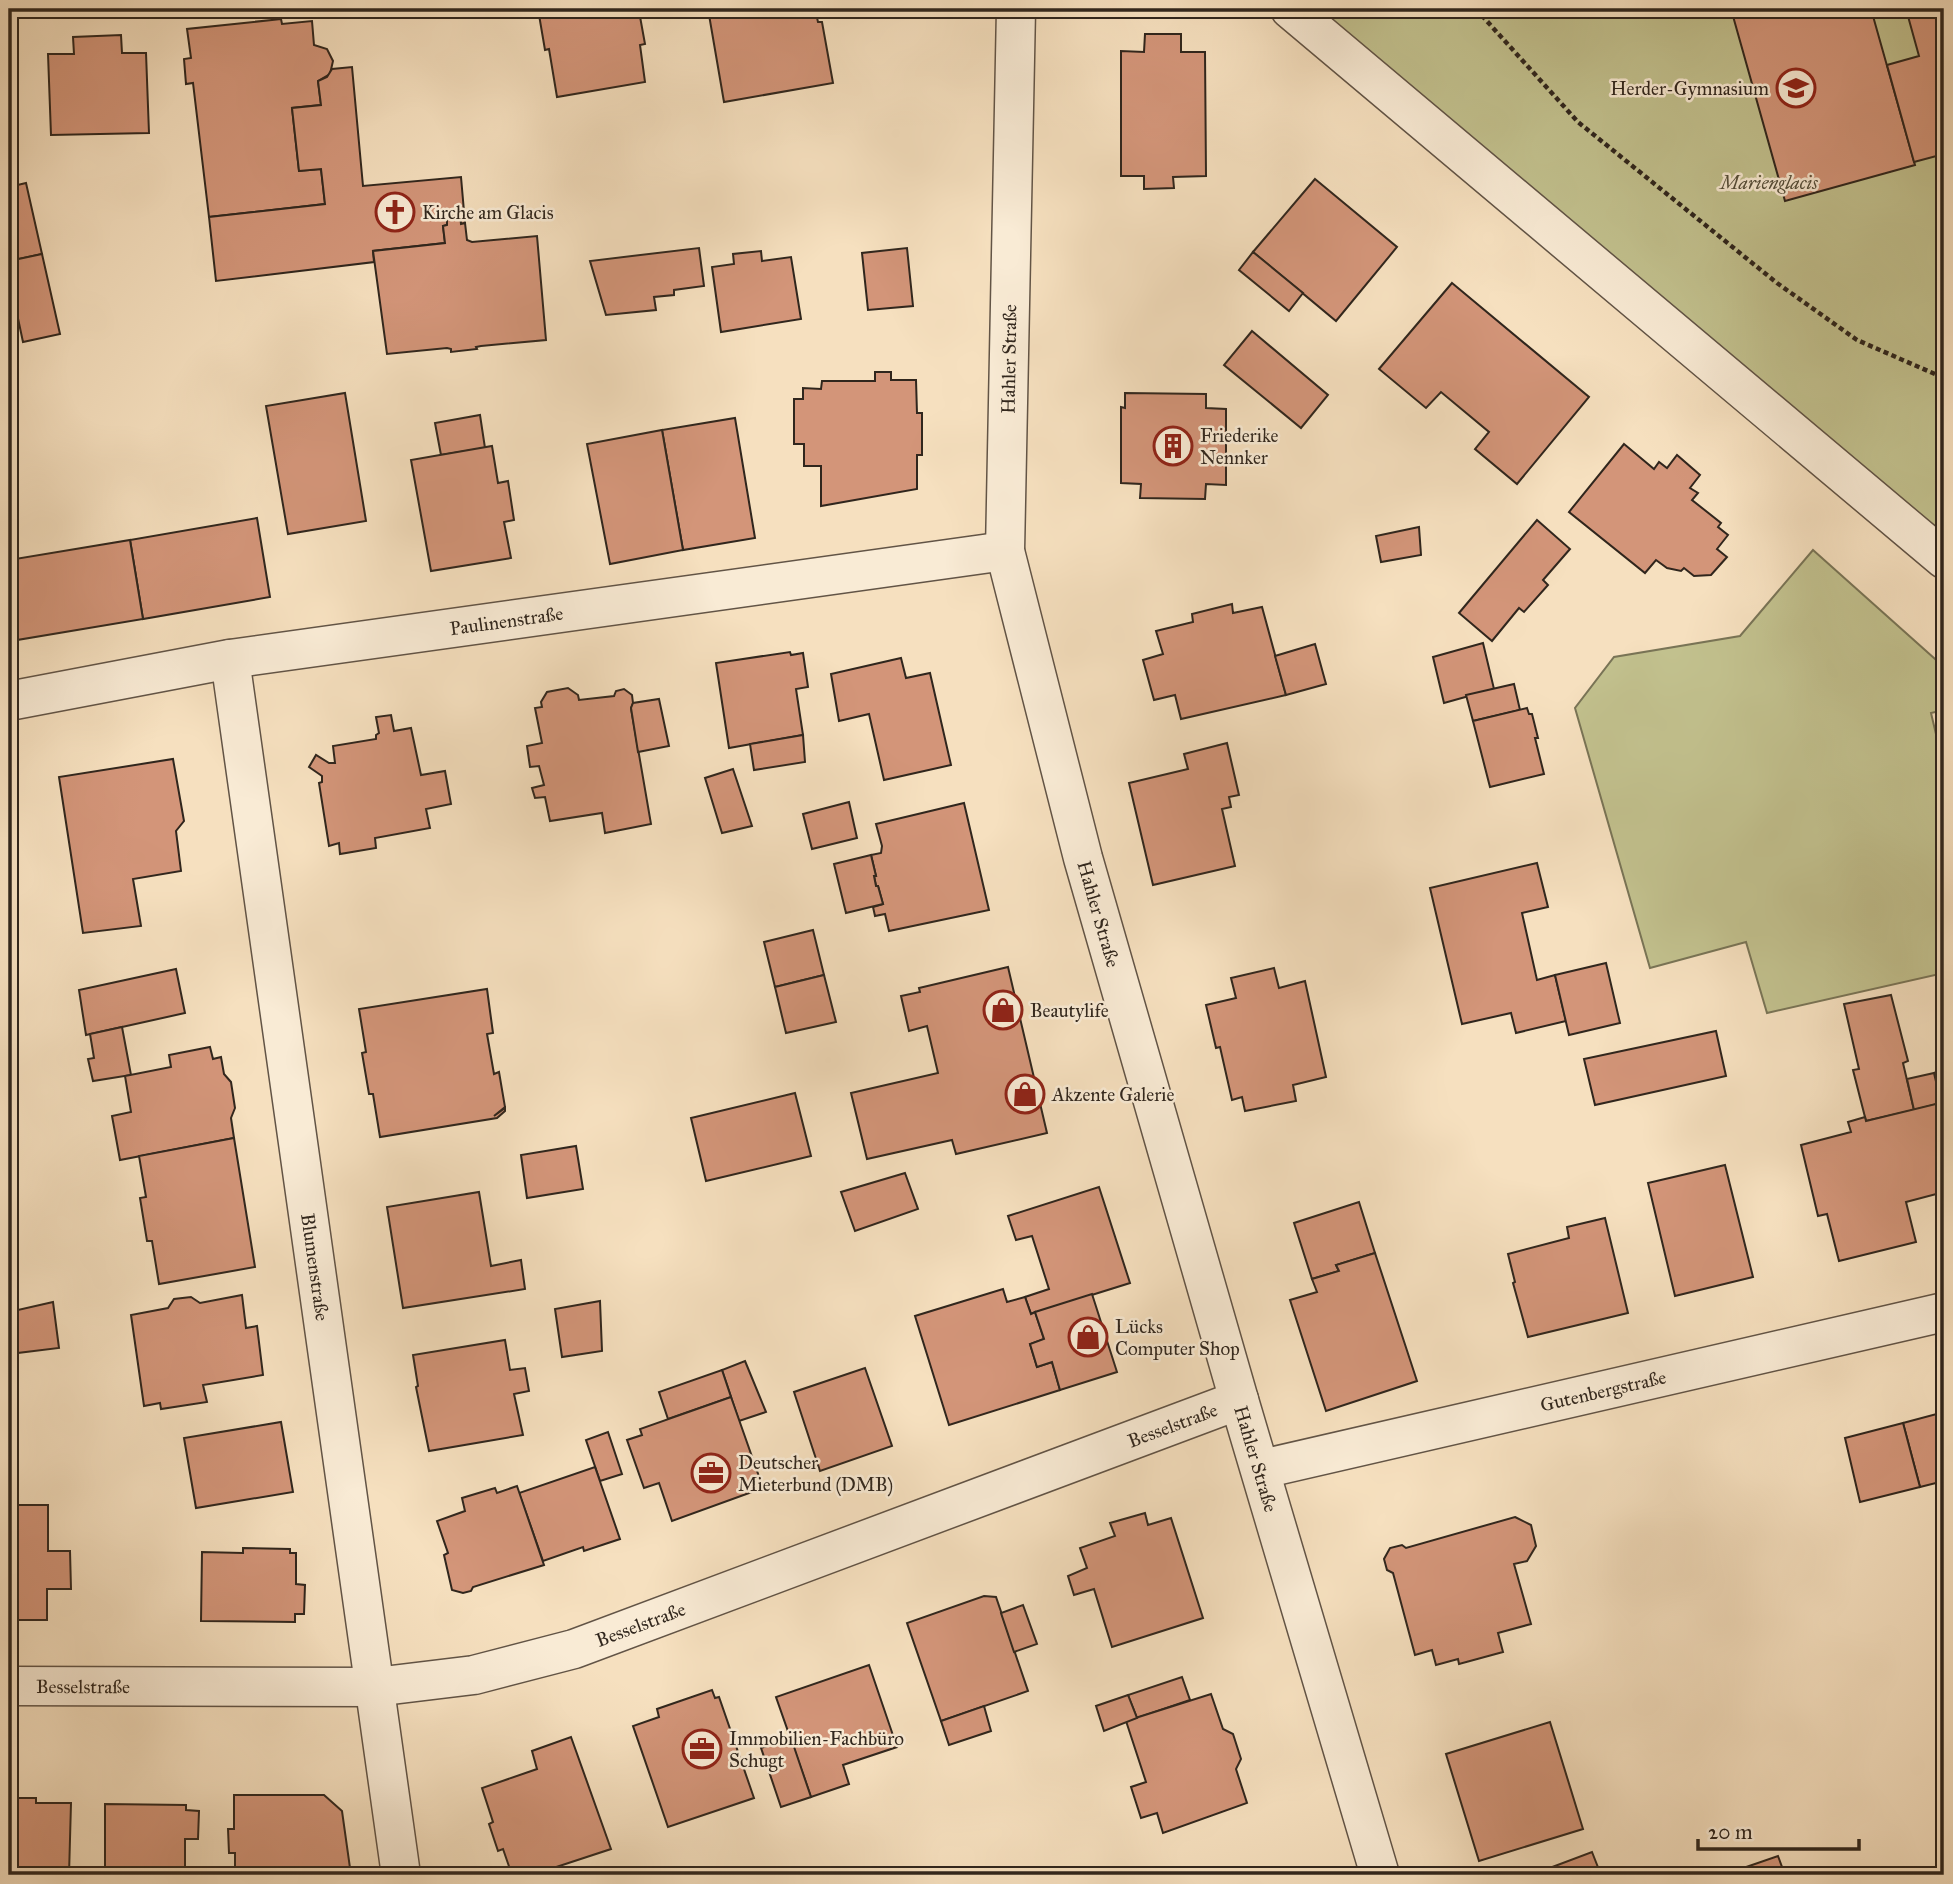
<svg xmlns="http://www.w3.org/2000/svg" width="1953" height="1884" font-family="'IM FELL Great Primer',serif">
<rect width="100%" height="100%" fill="#f6e0bf"/>
<filter id="stains"><feTurbulence type="fractalNoise" baseFrequency=".00286" numOctaves="4"/><feColorMatrix values="0 0 0 0 .2 0 0 0 0 .09 0 0 0 0 .02 0 0 0 .5 -.17"/></filter>
<radialGradient id="worn" r=".72"><stop offset=".6" stop-color="#630" stop-opacity="0"/><stop offset="1" stop-color="#630" stop-opacity=".3"/></radialGradient>
<!-- green -->
<g fill="#c2c18e" stroke="#797456" stroke-width="2">
<path d="M1317,9H1944V573Z"/>
<path d="M1813,550L1944,667V710L1931,713L1944,768V973L1767,1013L1746,942L1650,968L1575,708L1614,657L1740,636Z"/>
</g>
<!-- building -->
<g fill="#d39579" stroke="#30261d" stroke-width="2">
<path d="M538,9H654L639,11L645,44L640,45L645,82L557,97L549,49L545,50Z"/>
<path d="M708,9H815L818,22H822L833,83L724,102Z"/>
<path d="M1731,9H1871L1915,165L1785,201Z"/>
<path d="M1906,9H1944V154L1914,162L1887,65L1919,56Z"/>
<path d="M281,19L282,24L312,21L314,45L327,49L333,61L330,74L318,81L321,105L292,108L299,171L321,169L325,204L209,217L193,83L186,84L184,59L191,58L187,29Z"/>
<path d="M1145,34H1181V52H1205L1206,176L1173,177L1174,188L1144,189V176H1121V51L1144,52Z"/>
<path d="M121,35L122,53H146L149,133L51,135L48,54H74L73,37Z"/>
<path d="M352,67L363,186L461,177L465,223L461,224L460,215L447,216V225L443,226L445,243L373,251L374,262L216,281L209,217L325,204L321,169L299,171L292,108L321,105L318,81L327,77L332,69Z"/>
<path d="M1315,179L1397,247L1336,321L1253,252Z"/>
<path d="M26,183L42,254L9,261V187Z"/>
<path d="M460,215L461,224L465,223L467,240L472,242L537,236L546,340L481,346L476,347L477,349L451,352V349L447,348L387,354L373,251L445,243L443,226L447,225V216Z"/>
<path d="M699,248L704,286L674,290V295L654,297L656,310L606,315L590,261Z"/>
<path d="M907,248L913,306L868,310L862,253Z"/>
<path d="M761,251L762,261L791,257L801,319L721,332L712,267L734,264L733,254Z"/>
<path d="M1253,252L1303,293L1289,311L1239,270Z"/>
<path d="M42,254L60,334L23,342L9,276V261Z"/>
<path d="M1452,283L1589,397L1517,484L1475,449L1489,432L1441,392L1426,408L1379,369Z"/>
<path d="M1252,331L1328,395L1301,428L1224,365Z"/>
<path d="M875,372H891V380H916L917,413H922V455H917V489L821,506V466H804V444H794V399H803V388L821,389L822,381H875Z"/>
<path d="M345,393L366,521L288,534L266,406Z"/>
<path d="M1125,393L1206,394V408L1226,409V485L1206,484L1205,499L1140,498L1141,484L1121,483V407L1125,408Z"/>
<path d="M480,415L485,448L441,455L435,423Z"/>
<path d="M735,418L755,538L683,550L662,430Z"/>
<path d="M662,430L683,550L610,564L587,444Z"/>
<path d="M1624,444L1654,469L1659,462L1667,468L1677,455L1700,475L1690,488L1698,493L1692,500L1721,523L1718,527L1728,535L1717,549L1727,557L1711,575L1694,576L1684,568L1681,571L1667,568L1656,560L1645,573L1569,512Z"/>
<path d="M492,446L498,483L508,481L514,520L504,522L511,558L431,571L411,460Z"/>
<path d="M257,518L270,597L143,619L130,540Z"/>
<path d="M1537,520L1570,549L1543,580L1548,585L1524,612L1519,608L1492,641L1459,613Z"/>
<path d="M1419,527L1421,555L1381,562L1376,536Z"/>
<path d="M130,540L143,619L17,640L9,596V560Z"/>
<path d="M1232,604L1233,613L1262,607L1286,695L1181,719L1175,695L1154,700L1143,660L1163,654L1156,631L1193,622L1192,614Z"/>
<path d="M1483,643L1494,689L1444,703L1433,657Z"/>
<path d="M1315,644L1326,684L1286,695L1275,656Z"/>
<path d="M790,652L791,655L803,653L808,687L796,689L803,735L729,748L716,663Z"/>
<path d="M901,658L906,678L930,673L951,765L884,780L869,714L839,721L831,674Z"/>
<path d="M1514,684L1520,710L1473,721L1466,695Z"/>
<path d="M568,688L578,695L579,700L614,696L616,691L624,689L632,695L633,703L631,708L651,824L605,833L602,813L550,821L545,797L535,798L532,788L544,785L539,766L530,767L527,746L542,743L535,708L542,707L541,702L547,692Z"/>
<path d="M659,699L669,746L638,752L631,708L633,703Z"/>
<path d="M1527,708L1529,714H1532L1538,738H1535L1544,774L1490,787L1473,721Z"/>
<path d="M391,715L394,731L411,728L421,775L445,771L451,804L426,809L430,828L375,838L376,848L340,854L339,843L329,846L319,783L322,782V776L309,767L316,755L329,763H335L333,746L376,739V735L379,733L376,717Z"/>
<path d="M803,735L805,762L754,770L750,744Z"/>
<path d="M1227,743L1239,795L1229,797L1231,807L1222,809L1235,866L1153,885L1129,783L1188,769L1184,754Z"/>
<path d="M173,759L184,821L176,831L181,871L133,879L141,926L83,933L59,777Z"/>
<path d="M733,769L752,826L722,833L705,778Z"/>
<path d="M849,802L857,838L812,849L803,814Z"/>
<path d="M964,803L989,910L889,931L885,914L875,916L873,907L883,904L878,886H876L874,876H876L871,855L881,853L882,846L876,824Z"/>
<path d="M871,855L876,876H874L876,886H878L883,904L846,913L834,864Z"/>
<path d="M1537,863L1548,907L1522,913L1537,980L1555,975L1566,1021L1516,1033L1511,1013L1462,1024L1430,888Z"/>
<path d="M813,930L824,975L775,987L764,942Z"/>
<path d="M1606,963L1620,1023L1569,1035L1555,975Z"/>
<path d="M1008,967L1047,1133L956,1154L952,1140L867,1159L851,1093L938,1073L927,1026L909,1031L901,996L920,992L919,988Z"/>
<path d="M1274,968L1279,988L1305,981L1326,1077L1293,1085L1296,1101L1245,1111L1242,1097L1232,1100L1220,1047L1216,1048L1206,1005L1236,998L1231,978Z"/>
<path d="M176,969L185,1013L86,1035L79,990Z"/>
<path d="M824,975L836,1022L786,1033L775,987Z"/>
<path d="M487,989L493,1033L487,1034L494,1074L499,1072L505,1107L494,1116L505,1108V1111L497,1118L380,1137L373,1094H369L362,1053L366,1052L359,1009Z"/>
<path d="M1891,995L1908,1061L1903,1063L1914,1110L1866,1121L1853,1070L1859,1069L1844,1004Z"/>
<path d="M122,1027L131,1075L93,1081L88,1059L94,1058L90,1034Z"/>
<path d="M1716,1031L1726,1076L1595,1105L1584,1059Z"/>
<path d="M210,1047L213,1059L221,1057L224,1074L231,1082L235,1108L231,1118L234,1138L120,1160L112,1116L131,1112L125,1076L171,1067L169,1055Z"/>
<path d="M1944,1070V1102L1941,1103L1934,1073Z"/>
<path d="M1934,1073L1941,1103L1914,1110L1907,1079Z"/>
<path d="M795,1093L811,1156L706,1181L691,1118Z"/>
<path d="M1944,1102V1192L1906,1202L1916,1242L1839,1261L1827,1214L1818,1216L1801,1145L1851,1132L1848,1122L1865,1117L1866,1121Z"/>
<path d="M234,1138L255,1267L159,1284L152,1241H147L140,1198L146,1197L139,1156Z"/>
<path d="M576,1146L583,1189L527,1198L521,1155Z"/>
<path d="M1725,1165L1753,1277L1675,1296L1648,1183Z"/>
<path d="M905,1173L918,1209L855,1231L841,1192Z"/>
<path d="M1099,1187L1130,1283L1031,1314L1025,1297L1049,1289L1032,1236L1016,1240L1008,1216Z"/>
<path d="M479,1192L491,1266L521,1260L525,1289L403,1308L387,1207Z"/>
<path d="M1359,1202L1375,1253L1336,1265L1339,1271L1312,1279L1294,1223Z"/>
<path d="M1605,1218L1628,1313L1528,1337L1513,1283L1515,1282L1508,1254L1569,1238L1567,1227Z"/>
<path d="M1375,1253L1417,1381L1326,1411L1290,1300L1317,1292L1312,1279L1339,1271L1336,1265Z"/>
<path d="M1003,1289L1007,1302L1025,1297L1031,1314L1035,1312L1044,1339L1030,1344L1037,1367L1052,1362L1060,1390L949,1425L915,1316Z"/>
<path d="M1092,1294L1117,1372L1060,1390L1052,1362L1037,1367L1030,1344L1044,1339L1035,1312Z"/>
<path d="M242,1295L246,1328L257,1326L263,1375L203,1385L207,1402L161,1409L160,1403L144,1406L131,1315L168,1308L174,1299L191,1297L200,1303Z"/>
<path d="M600,1301L602,1351L562,1357L555,1309Z"/>
<path d="M53,1302L59,1348L9,1354V1312Z"/>
<path d="M505,1340L510,1370L525,1368L529,1391L514,1394L523,1435L429,1451L416,1387L418,1386L413,1355Z"/>
<path d="M745,1361L766,1412L739,1421L722,1370Z"/>
<path d="M865,1368L892,1446L820,1471L794,1392Z"/>
<path d="M722,1370L731,1397L668,1419L659,1392Z"/>
<path d="M731,1397L763,1488L672,1521L659,1483L644,1488L627,1440L642,1435L640,1429Z"/>
<path d="M1944,1412V1481L1920,1487L1903,1423Z"/>
<path d="M281,1422L293,1492L196,1508L184,1438Z"/>
<path d="M1903,1423L1920,1487L1860,1502L1845,1438Z"/>
<path d="M608,1432L622,1474L600,1481L586,1440Z"/>
<path d="M595,1467L620,1539L584,1551L583,1547L543,1561L519,1493Z"/>
<path d="M517,1486L544,1565L473,1587L471,1591L463,1593L452,1590L444,1555L448,1553L437,1521L465,1511L462,1498L495,1488L497,1493Z"/>
<path d="M9,1505H48V1551H70L71,1589H47V1620H9Z"/>
<path d="M1145,1513L1148,1525L1171,1518L1203,1618L1112,1647L1094,1589L1074,1595L1068,1576L1087,1568L1080,1548L1115,1536L1110,1523Z"/>
<path d="M1515,1517L1531,1525L1536,1546L1527,1561L1514,1564L1531,1624L1498,1633L1503,1652L1459,1664L1458,1659L1436,1665L1432,1650L1415,1655L1393,1573L1387,1570L1384,1559L1390,1548L1402,1545L1406,1548Z"/>
<path d="M243,1548L290,1549V1553H296V1584L305,1585L304,1614H295V1622L201,1621L202,1552L243,1553Z"/>
<path d="M984,1596L996,1597L1028,1691L941,1721L907,1623Z"/>
<path d="M1023,1605L1037,1644L1014,1652L1001,1613Z"/>
<path d="M869,1665L897,1747L843,1765L849,1784L811,1797L776,1697Z"/>
<path d="M1182,1677L1190,1700L1137,1718L1128,1695Z"/>
<path d="M712,1690L715,1698L719,1697L754,1798L668,1827L633,1726L659,1717L657,1709Z"/>
<path d="M1211,1694L1223,1729L1233,1734L1241,1759L1236,1769L1247,1803L1163,1833L1157,1813L1141,1818L1131,1787L1146,1782L1126,1721Z"/>
<path d="M1128,1695L1137,1718L1104,1731L1096,1706Z"/>
<path d="M984,1706L991,1731L949,1745L941,1721Z"/>
<path d="M1550,1722L1583,1829L1479,1861L1446,1754Z"/>
<path d="M571,1737L611,1849L532,1875H512L503,1849L498,1851L489,1824L493,1822L482,1788L537,1769L532,1751Z"/>
<path d="M791,1738L811,1797L781,1807L761,1748Z"/>
<path d="M234,1795H324L342,1811L351,1875H235V1853H229L228,1829H234Z"/>
<path d="M9,1798H36V1803H71L69,1875H9Z"/>
<path d="M105,1804L186,1805V1810L199,1811L198,1839H185V1875H105Z"/>
<path d="M1592,1852L1601,1875H1531Z"/>
<path d="M1778,1856L1785,1875H1723Z"/>
</g>
<g fill="none" stroke-linecap="round" stroke-linejoin="round">
<defs>
<g id="street">
<path id="s1" d="M1016,9L1005,551L1083,858L1239,1400L1380,1875"/>
<path d="M1290,9L1944,559"/>
<path id="s2" d="M230,659L401,1875"/>
<path id="s3" d="M9,701L230,659L1005,551"/>
<path id="s4" d="M1262,1469L1944,1312"/>
<path id="s5" d="M9,1686L375,1687L474,1675L574,1649L1239,1400"/>
</g>
</defs>
<!-- street casing -->
<use href="#street" stroke="#625446" stroke-width="41"/>
<!-- path -->
<path stroke="#30261d" stroke-width="4.5" stroke-dasharray="5 3.5" stroke-linecap="butt" d="M1476,9L1578,122L1777,283L1857,340L1944,378"/>
<!-- street -->
<use href="#street" stroke="#f9ebd5" stroke-width="38"/>
</g>
<!-- icons -->
<defs>
<symbol id="school-ring" viewBox="-11 -11 22 22"><circle r="9.5" fill="#f9ebd5" stroke="#8f2418" stroke-width="1.5"/><path d="M0-5L7-2L0 1L-7-2ZM-4 1L0 2.5L4 1V4Q0 6-4 4Z" fill="#8f2418"/></symbol>
<symbol id="church-ring" viewBox="-11 -11 22 22"><circle r="9.5" fill="#f9ebd5" stroke="#8f2418" stroke-width="1.5"/><path d="M-1.2-6h2.4v3.5h3.3v2.4h-3.3V6h-2.4V-.1h-3.3v-2.4h3.3Z" fill="#8f2418"/></symbol>
<symbol id="building-ring" viewBox="-11 -11 22 22"><circle r="9.5" fill="#f9ebd5" stroke="#8f2418" stroke-width="1.5"/><path d="M-4-6H4V6H1V3H-1V6H-4ZM-2.5-4.3h1.7v1.8h-1.7ZM.8-4.3h1.7v1.8H.8ZM-2.5-1h1.7V.8h-1.7ZM.8-1h1.7V.8H.8Z" fill="#8f2418"/></symbol>
<symbol id="shop-ring" viewBox="-11 -11 22 22"><circle r="9.5" fill="#f9ebd5" stroke="#8f2418" stroke-width="1.5"/><path d="M-5-2.5h2.3a2.7 3.5 0 0 1 5.4 0H5L5.5 6h-11ZM-1.5-2.5h3a1.5 2.3 0 0 0-3 0Z" fill="#8f2418"/></symbol>
<symbol id="office-ring" viewBox="-11 -11 22 22"><circle r="9.5" fill="#f9ebd5" stroke="#8f2418" stroke-width="1.5"/><path d="M-6-3h4V-5.5h4V-3h4V5H-6ZM-1-4.5V-3h2v-1.5ZM-6 0V1H6V0Z" fill="#8f2418"/></symbol>
</defs>
<g fill-rule="evenodd">
<use href="#school-ring" x="1774" y="66" width="44" height="44"/>
<use href="#church-ring" x="373" y="190" width="44" height="44"/>
<use href="#building-ring" x="1151" y="424" width="44" height="44"/>
<use href="#shop-ring" x="981" y="988" width="44" height="44"/>
<use href="#shop-ring" x="1003" y="1072" width="44" height="44"/>
<use href="#shop-ring" x="1066" y="1315" width="44" height="44"/>
<use href="#office-ring" x="689" y="1451" width="44" height="44"/>
<use href="#office-ring" x="680" y="1727" width="44" height="44"/>
</g>
<g text-anchor="middle" dominant-baseline="central" stroke-width="5" stroke-linejoin="round" paint-order="stroke">
<!-- poi labels -->
<g font-size="19" fill="#30261d" stroke="#f9ebd5" text-anchor="start">
<text x="1769" y="88" text-anchor="end">Herder-Gymnasium</text>
<text x="422" y="212">Kirche am Glacis</text>
<text x="1200" y="435">Friederike<tspan x="1200" dy="22">Nennker</tspan></text>
<text x="1030" y="1010">Beautylife</text>
<text x="1052" y="1094">Akzente Galerie</text>
<text x="1115" y="1326">Lücks<tspan x="1115" dy="22">Computer Shop</tspan></text>
<text x="738" y="1462">Deutscher<tspan x="738" dy="22">Mieterbund (DMB)</tspan></text>
<text x="729" y="1738">Immobilien-Fachbüro<tspan x="729" dy="22">Schugt</tspan></text>
</g>
<!-- park labels -->
<g font-size="19" font-style="italic" fill="#544d39" stroke="#f9ebd5">
<text x="1769" y="182">Marienglacis</text>
</g>
<!-- street labels -->
<g font-size="19" fill="#30261d" stroke="#f9ebd5">
<text transform="translate(1009 359) rotate(-89)">Hahler Straße</text>
<text stroke="none"><textPath href="#s3" startOffset="504">Paulinenstraße</textPath></text>
<text stroke="none"><textPath href="#s1" startOffset="917">Hahler Straße</textPath></text>
<text stroke="none"><textPath href="#s2" startOffset="614">Blumenstraße</textPath></text>
<text stroke="none"><textPath href="#s4" startOffset="350">Gutenbergstraße</textPath></text>
<text stroke="none"><textPath href="#s5" startOffset="1208">Besselstraße</textPath></text>
<text stroke="none"><textPath href="#s1" startOffset="1484">Hahler Straße</textPath></text>
<text stroke="none"><textPath href="#s5" startOffset="640">Besselstraße</textPath></text>
<text stroke="none"><textPath href="#s5" startOffset="74">Besselstraße</textPath></text>
</g>
</g>
<!-- margin -->
<rect width="1953" height="1884" fill="none" stroke="#f6e0bf" stroke-width="35"/>
<rect x="10" y="10" width="1932" height="1863" fill="none" stroke="#30261d" stroke-width="3.5"/>
<rect x="18" y="18" width="1918" height="1849" fill="none" stroke="#30261d" stroke-width="2"/>
<!-- scale -->
<path d="M1698 1839v10h161v-10" fill="none" stroke="#30261d" stroke-width="3.5"/>
<text x="1708" y="1839" font-size="21" fill="#30261d" stroke="#f9ebd5" stroke-width="5" paint-order="stroke">20 m</text>
<rect width="100%" height="100%" filter="url(#stains)"/>
<rect width="100%" height="100%" fill="url(#worn)"/>
</svg>
